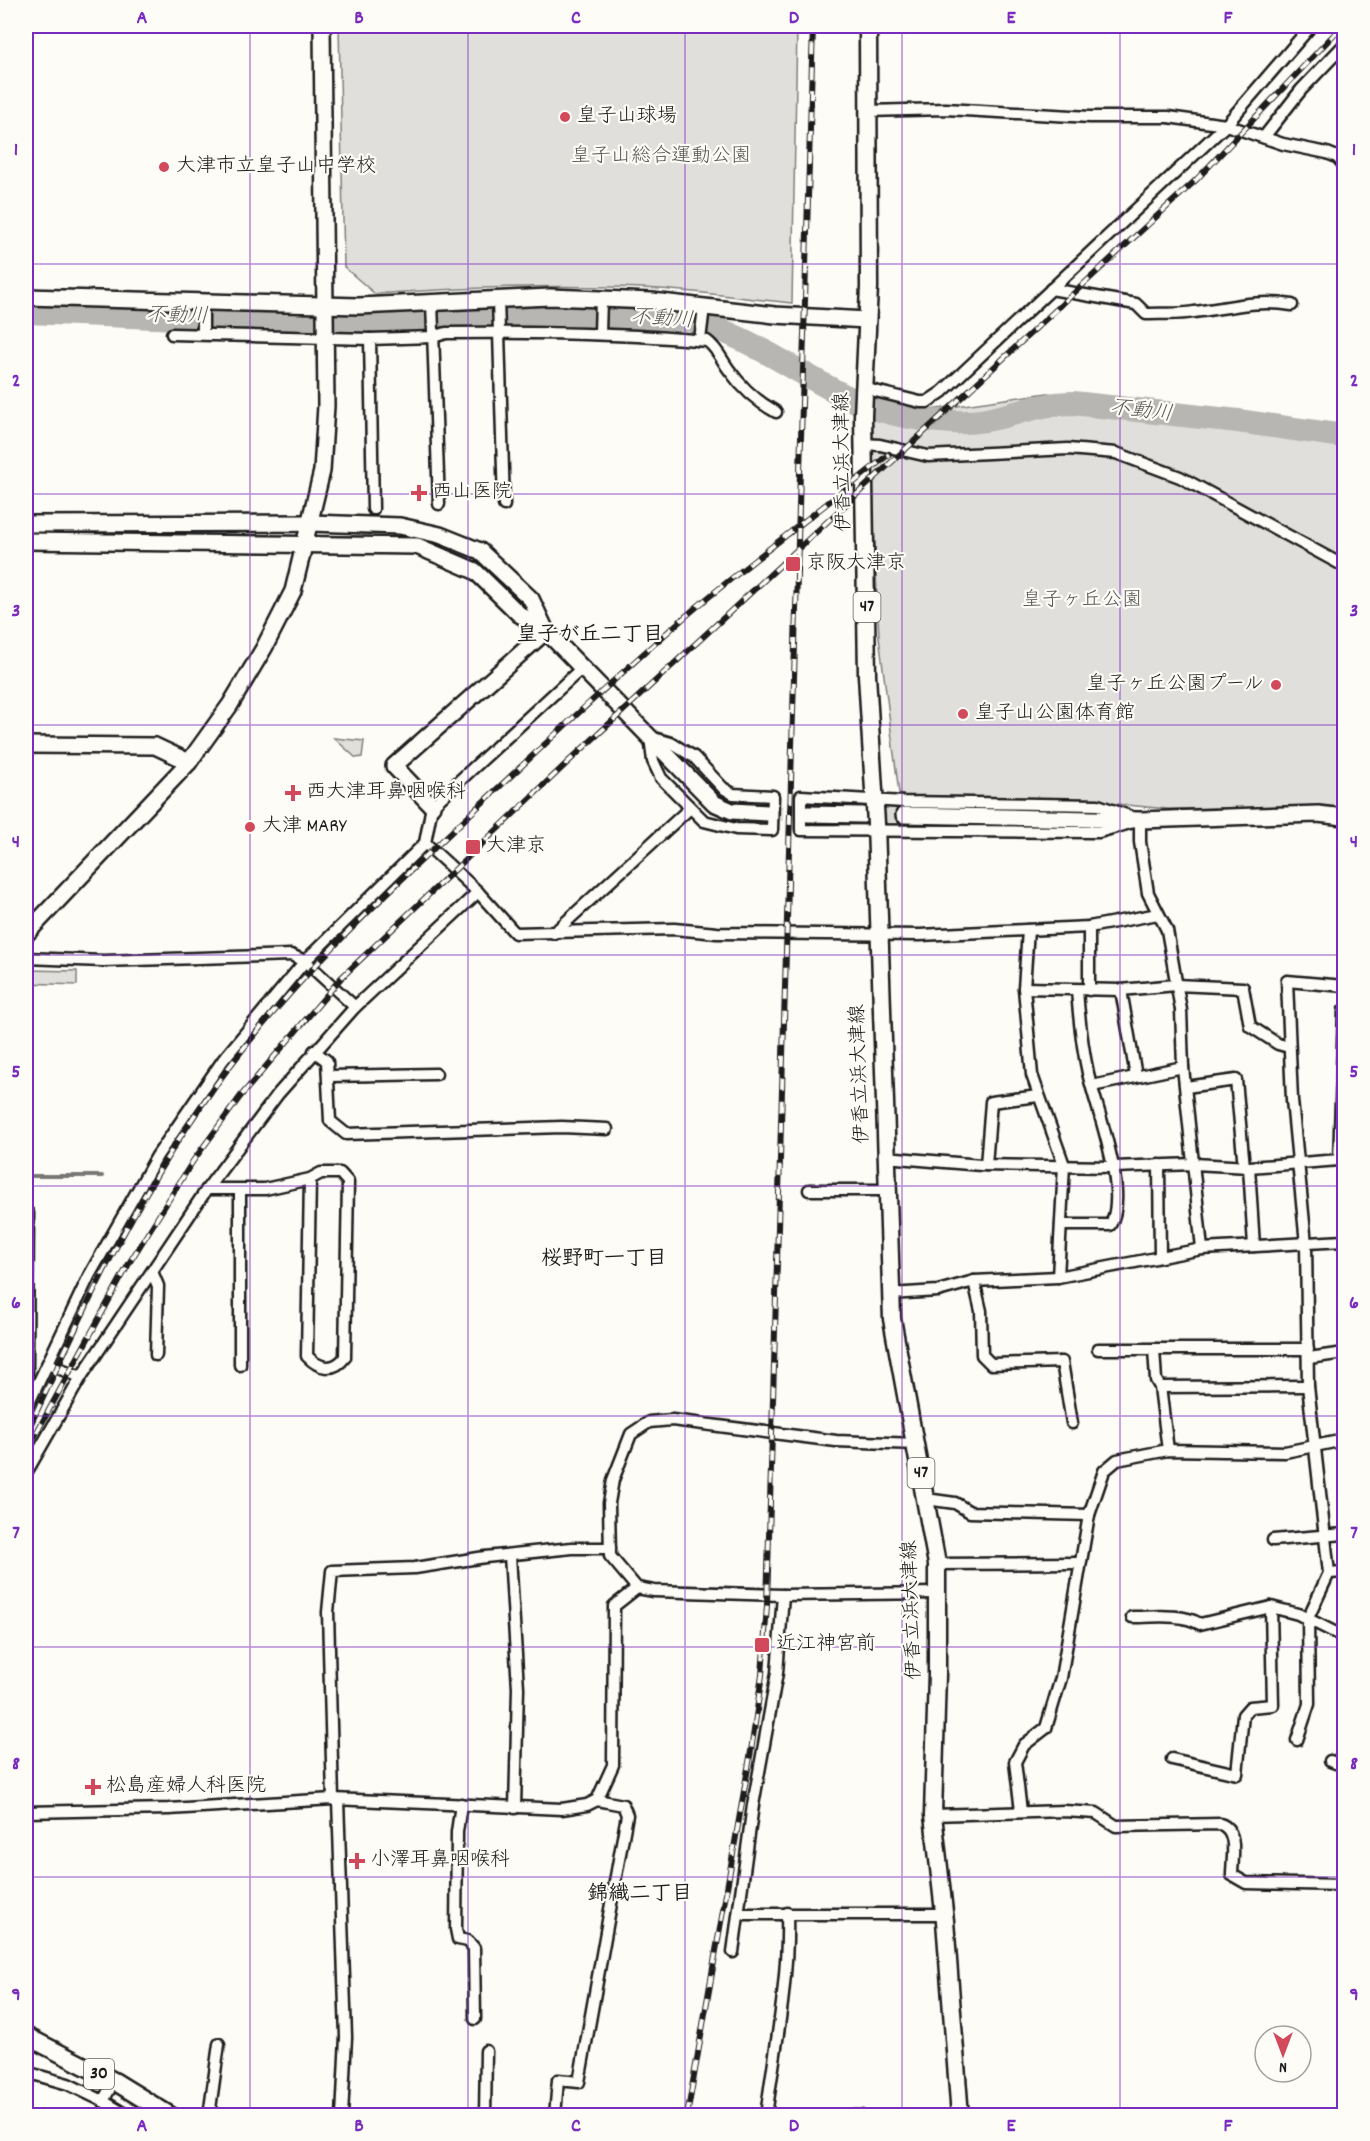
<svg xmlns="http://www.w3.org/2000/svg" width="1370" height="2141" font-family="Dekko,'Klee One',sans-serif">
<rect width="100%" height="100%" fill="#fdfcf7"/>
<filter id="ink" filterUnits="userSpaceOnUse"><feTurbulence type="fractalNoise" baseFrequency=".0167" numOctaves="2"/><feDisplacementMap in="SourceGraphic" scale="12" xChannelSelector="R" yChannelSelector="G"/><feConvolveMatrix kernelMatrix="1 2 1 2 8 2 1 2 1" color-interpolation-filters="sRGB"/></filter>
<g filter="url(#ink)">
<!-- green -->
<g fill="#e0dfdb" stroke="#7e7e7c" stroke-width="1.5">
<path d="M339,26H797L792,303C748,299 704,292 660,289C564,284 470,287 375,294L344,267Z"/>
<path d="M1047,393L1344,432V811L1292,807L1168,809L1116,804L905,797L899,793L879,637L868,398L922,411Z"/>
<path d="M334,738L364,741L362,757L356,758Z"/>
<path d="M27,970L77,971V985L27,983Z"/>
</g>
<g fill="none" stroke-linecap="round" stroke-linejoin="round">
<!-- stream -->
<path stroke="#797876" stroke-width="4" d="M26,1176H102"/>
<!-- river -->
<path stroke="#b7b6b2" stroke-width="24" d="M26,312L360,325L512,315L688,319C745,334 791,369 843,395C876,412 916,420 953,422C997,425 1030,403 1073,403L1238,421L1344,436"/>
<!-- secondary-tunnel -->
<g stroke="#dbdad6" stroke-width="15" stroke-dasharray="15 8" stroke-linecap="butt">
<path d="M768,813L808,814"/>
<path d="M863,815H904"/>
</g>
<defs>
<g id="street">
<path d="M867,111L946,109L1090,117H1168L1226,125L1283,144L1327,153L1337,157L1344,165"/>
<path d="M1264,137L1301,90L1344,45"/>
<path d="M1051,289L1136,304L1146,314C1162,313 1178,315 1194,312C1228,308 1257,299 1292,305"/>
<path d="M498,298L504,505"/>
<path d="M432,302L439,504"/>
<path d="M600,333L601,299"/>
<path d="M172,334L370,339"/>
<path d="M203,334V302"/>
<path d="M700,340L704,307"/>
<path d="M863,388L920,402H927L942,392L1226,125L1311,26"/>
<path d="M863,444L880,445L928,456L1068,449L1116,453L1180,477L1344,566"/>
<path d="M373,509L370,339L433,337L446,333C534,332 620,333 707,341C718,349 722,361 730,371C742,388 758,402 776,412"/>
<path d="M650,737L671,743L694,757L723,788L733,794L773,796L772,830L736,829L704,821L661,778L653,761Z"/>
<path d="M801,796L904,802L1098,805L1140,820L1099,832L801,830Z"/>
<path d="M1140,820V842L1148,893L1167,930L1181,1010L1183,1067L1202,1249"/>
<path d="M425,843L478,892L515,933L674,929L717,933L920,935L1089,927L1158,914"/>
<path d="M1028,930L1024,988L1032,1075L1064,1165L1058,1277"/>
<path d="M554,933L689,809"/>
<path d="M26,958L103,961L291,955L305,961L355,1007"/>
<path d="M1024,988L1121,990L1176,985L1243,988L1250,1026L1278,1044L1289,1047"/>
<path d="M1089,990V927"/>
<path d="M1121,990L1136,1076"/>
<path d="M314,1051L327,1061L330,1121L346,1134L562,1127L607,1129"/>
<path d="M330,1076L436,1074"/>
<path d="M1092,1086L1183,1067"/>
<path d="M1186,1087L1236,1080L1244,1167"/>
<path d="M885,1157L981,1165L1114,1167L1194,1164L1249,1167L1339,1160L1344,1010"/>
<path d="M986,1165L991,1102L1038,1096"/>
<path d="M1159,1165L1160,1257"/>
<path d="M1249,1167L1254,1246"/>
<path d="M207,1189H265L310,1179L307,1356C319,1369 334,1372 345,1357L348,1182L340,1173H321L310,1179"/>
<path d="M240,1190V1365"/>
<path d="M809,1190H887"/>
<path d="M26,1213H28L27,1372"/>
<path d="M1061,1225H1110C1130,1194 1096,1108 1088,1073C1082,1046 1079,1018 1077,990"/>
<path d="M153,1274L158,1286L156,1355"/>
<path d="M974,1281L981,1311L982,1355L991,1364L1062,1362L1072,1423"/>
<path d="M890,1294L938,1291L974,1281L1058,1277L1202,1249L1344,1241"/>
<path d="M1098,1349H1154"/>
<path d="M1309,1358L1344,1353"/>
<path d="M48,1364L81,1377"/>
<path d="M1160,1387L1308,1386"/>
<path d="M26,1409L89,1276L157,1156L223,1060L305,961L425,843L432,806L582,668"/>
<path d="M916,1444L836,1441L672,1420L649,1422L631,1434L613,1480L609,1503L610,1556L637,1588L654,1591L783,1595L937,1593"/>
<path d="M1168,1450L1160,1387L1156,1380L1154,1349H1308"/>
<path d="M26,1473L81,1377L207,1189L278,1094L355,1007L478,892"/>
<path d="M926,1499L955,1503L970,1512L1089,1515"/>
<path d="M1273,1540L1344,1534"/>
<path d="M510,1555L518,1688L515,1808"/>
<path d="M937,1564L1079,1563"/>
<path d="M1329,1573L1344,1572"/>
<path d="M1132,1617C1152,1617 1182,1613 1200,1624L1271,1607L1298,1614L1344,1637"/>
<path d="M1297,1740L1309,1704L1308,1618L1329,1573L1308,1386L1306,1244L1292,1100L1287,981L1344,986"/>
<path d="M1172,1759L1237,1774L1243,1715L1250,1707L1273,1705L1271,1607"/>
<path d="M1330,1761L1344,1766"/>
<path d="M333,1799L328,1612L332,1571L415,1568L485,1557L572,1548H610"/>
<path d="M338,1800L346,2037L342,2116"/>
<path d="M461,1804L457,1832L456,1929L458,1939L468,1941L474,1948L475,2019"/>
<path d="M1021,1811L1015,1762L1024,1745L1046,1728L1061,1678L1089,1515L1104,1471L1117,1460L1168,1450L1285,1452L1344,1440"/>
<path d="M26,1812L169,1809L333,1799L562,1809L587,1805L597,1800L613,1765L614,1606L637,1588"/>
<path d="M933,1815L1064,1811L1096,1813L1116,1826L1220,1824C1239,1830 1232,1858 1232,1875L1246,1883L1344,1885"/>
<path d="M739,1914H944"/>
<path d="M733,1952L753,1805L777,1673L783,1595"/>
<path d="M26,2072L68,2084L103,2101L114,2081"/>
<path d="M26,2086L30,2073"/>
<path d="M103,2101L128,2116"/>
<path d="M209,2116L219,2044"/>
<path d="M485,2116L486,2051"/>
<path d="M555,2116L558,2080L579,2082L627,1815L623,1805L597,1800"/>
<path d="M766,2116C775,2048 789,1981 787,1913"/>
<path d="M842,2116H861"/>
<path d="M1342,2116L1344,2114"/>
</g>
<g id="secondary">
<path d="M26,297L359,306L550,297L652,301L775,315L867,320"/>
<path d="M26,524L310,523L400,526L440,535L480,551L531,599L546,631"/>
<path d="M26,541L417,546L475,571L519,614L546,631L714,803L732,811L768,813"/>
<path d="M26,745L155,746L189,762"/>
<path d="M432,806L394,766L546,631"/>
<path d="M808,814L863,815"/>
<path d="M904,815L1140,820L1318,814L1344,817"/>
<path d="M26,934L189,762L230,705L264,648L293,591L322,471L326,406L322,26"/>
</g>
<g id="primary">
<path d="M868,26L869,287L863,416L867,675L875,807"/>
<path d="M876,824L892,1319L937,1564V1674L933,1815L945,1921L960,2116"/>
<path d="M26,2036L114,2081L171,2116"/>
</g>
</defs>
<!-- street casing -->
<use href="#street" stroke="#1c1c1c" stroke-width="15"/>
<!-- secondary casing -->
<use href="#secondary" stroke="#1c1c1c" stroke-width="20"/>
<!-- primary casing -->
<use href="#primary" stroke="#1c1c1c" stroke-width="21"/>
<!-- street -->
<use href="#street" stroke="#fdfcf7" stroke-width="10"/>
<!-- secondary -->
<use href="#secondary" stroke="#fdfcf7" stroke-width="15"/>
<!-- primary -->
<use href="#primary" stroke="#fdfcf7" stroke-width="16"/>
<defs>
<g id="rail">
<path d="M26,1434C80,1319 128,1211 201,1106C277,995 369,910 466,818C539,750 611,681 686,616C752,560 822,509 889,454"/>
<path d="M26,1452L131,1260L193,1161L240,1097L341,978L568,762L1197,179L1342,26"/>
<path d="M687,2116L751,1751L762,1675L767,1605L813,26"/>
</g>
</defs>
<!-- rail casing -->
<use href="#rail" stroke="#1c1c1c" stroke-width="6"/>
<!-- rail -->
<use href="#rail" stroke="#fdfcf7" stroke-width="4" stroke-dasharray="11" stroke-linecap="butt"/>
<defs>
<path id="primary-bridge" d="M875,807L876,824"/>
</defs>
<!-- primary-bridge casing -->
<use href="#primary-bridge" stroke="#1c1c1c" stroke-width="21" stroke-linecap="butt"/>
<!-- primary-bridge -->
<use href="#primary-bridge" stroke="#fdfcf7" stroke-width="16"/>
</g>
</g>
<!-- grid -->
<path fill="none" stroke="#7b2cbf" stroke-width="1.5" stroke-opacity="0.55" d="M250,26V2116M468,26V2116M685,26V2116M902,26V2116M1120,26V2116M26,264H1344M26,494H1344M26,725H1344M26,955H1344M26,1186H1344M26,1416H1344M26,1647H1344M26,1877H1344"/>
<!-- markers -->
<g fill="#d1495b" stroke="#fdfcf7" stroke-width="2">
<circle cx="565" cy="117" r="6"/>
<circle cx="164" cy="167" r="6"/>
<path d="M416 484h6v6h6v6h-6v6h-6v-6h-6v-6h6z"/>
<rect x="785" y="556" width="16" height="16" rx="3"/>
<circle cx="1276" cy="685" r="6"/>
<circle cx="963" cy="714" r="6"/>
<path d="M290 784h6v6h6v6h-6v6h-6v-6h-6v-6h6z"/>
<circle cx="250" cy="827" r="6"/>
<rect x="465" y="839" width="16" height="16" rx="3"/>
<rect x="754" y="1637" width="16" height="16" rx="3"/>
<path d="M90 1778h6v6h6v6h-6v6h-6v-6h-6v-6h6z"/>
<path d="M354 1852h6v6h6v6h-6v6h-6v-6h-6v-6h6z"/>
</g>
<g text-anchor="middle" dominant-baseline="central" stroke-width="4.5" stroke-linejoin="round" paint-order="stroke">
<!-- shield labels -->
<g fill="#fdfcf7" stroke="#605f5e" stroke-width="1.5">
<rect x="853.5" y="592" width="27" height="30" rx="4.5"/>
<rect x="907.5" y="1458" width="27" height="30" rx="4.5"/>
<rect x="84" y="2059" width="30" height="30" rx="4.5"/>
</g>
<g font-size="18" font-weight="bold" fill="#1c1c1c">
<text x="867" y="607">47</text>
<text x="921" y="1473">47</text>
<text x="99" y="2074">30</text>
</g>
<!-- poi labels -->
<g font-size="20" fill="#1c1c1c" stroke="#fdfcf7" text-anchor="start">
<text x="577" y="117">皇子山球場</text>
<text x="176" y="167">大津市立皇子山中学校</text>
<text x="432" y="493">西山医院</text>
<text x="806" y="564">京阪大津京</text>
<text x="1264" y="685" text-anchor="end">皇子ヶ丘公園プール</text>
<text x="975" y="714">皇子山公園体育館</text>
<text x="306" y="793">西大津耳鼻咽喉科</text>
<text x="262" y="827">大津 MARY</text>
<text x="486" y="847">大津京</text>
<text x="776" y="1645">近江神宮前</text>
<text x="106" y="1787">松島産婦人科医院</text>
<text x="370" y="1861">小澤耳鼻咽喉科</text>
</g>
<!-- park labels -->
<g font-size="20" fill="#575655" stroke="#fdfcf7">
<text x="661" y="157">皇子山総合運動公園</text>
<text x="1082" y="601">皇子ヶ丘公園</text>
</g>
<!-- street labels -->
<g font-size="20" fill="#1c1c1c" stroke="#fdfcf7">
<text transform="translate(844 462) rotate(-91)">伊香立浜大津線</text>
<text transform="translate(861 1074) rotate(-92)">伊香立浜大津線</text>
<text transform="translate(913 1610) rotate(-92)">伊香立浜大津線</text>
</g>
<!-- water labels -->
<g font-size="21" font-style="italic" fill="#5a5a58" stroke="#fdfcf7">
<text transform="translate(177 317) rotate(2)">不動川</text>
<text transform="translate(662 320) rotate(4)">不動川</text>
<text transform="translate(1141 412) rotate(7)">不動川</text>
</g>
<!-- neighbourhood labels -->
<g font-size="21" font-weight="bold" fill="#1c1c1c" stroke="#fdfcf7">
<text x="590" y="636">皇子が丘二丁目</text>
<text x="604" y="1260">桜野町一丁目</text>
<text x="640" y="1895">錦織二丁目</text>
</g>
</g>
<!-- margin -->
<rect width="1370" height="2141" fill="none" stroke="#fdfcf7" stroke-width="66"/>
<!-- north arrow -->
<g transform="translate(1283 2054) rotate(180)"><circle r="28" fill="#fdfcf7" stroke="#a3a29f" stroke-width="1.5"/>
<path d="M0-4.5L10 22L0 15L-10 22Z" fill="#d1495b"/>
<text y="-9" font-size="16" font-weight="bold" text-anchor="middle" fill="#1c1c1c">N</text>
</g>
<rect x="33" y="33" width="1304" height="2075" fill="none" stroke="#7b2cbf" stroke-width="2"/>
<g font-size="20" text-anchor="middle" font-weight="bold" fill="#7b2cbf">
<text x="142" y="23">A</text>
<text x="359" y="23">B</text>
<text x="576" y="23">C</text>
<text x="794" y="23">D</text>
<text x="1011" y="23">E</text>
<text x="1228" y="23">F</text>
<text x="16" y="155">1</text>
<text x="1354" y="155">1</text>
<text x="16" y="386">2</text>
<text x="1354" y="386">2</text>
<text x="16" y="616">3</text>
<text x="1354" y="616">3</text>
<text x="16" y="847">4</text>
<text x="1354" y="847">4</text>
<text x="16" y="1077">5</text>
<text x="1354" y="1077">5</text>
<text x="16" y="1308">6</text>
<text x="1354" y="1308">6</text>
<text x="16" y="1538">7</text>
<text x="1354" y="1538">7</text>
<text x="16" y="1769">8</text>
<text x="1354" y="1769">8</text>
<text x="16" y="2000">9</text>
<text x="1354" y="2000">9</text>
<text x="142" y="2131">A</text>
<text x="359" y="2131">B</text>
<text x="576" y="2131">C</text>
<text x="794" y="2131">D</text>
<text x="1011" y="2131">E</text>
<text x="1228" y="2131">F</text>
</g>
</svg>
